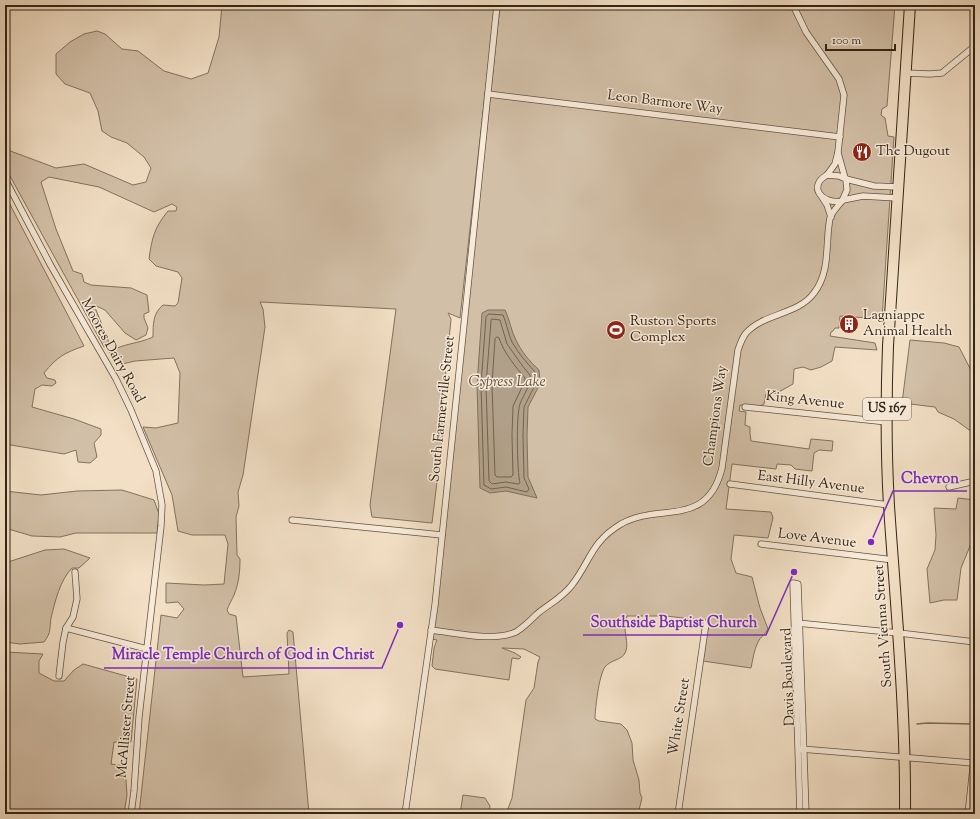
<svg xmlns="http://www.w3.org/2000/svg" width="980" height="819" font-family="'Sorts Mill Goudy',serif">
<rect width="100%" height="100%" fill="#f2dfc5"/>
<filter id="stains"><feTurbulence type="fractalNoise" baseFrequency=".005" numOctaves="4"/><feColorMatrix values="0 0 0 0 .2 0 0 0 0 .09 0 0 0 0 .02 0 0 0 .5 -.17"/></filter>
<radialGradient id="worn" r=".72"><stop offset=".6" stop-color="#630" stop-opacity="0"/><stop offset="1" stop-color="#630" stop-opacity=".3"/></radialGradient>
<!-- green -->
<g fill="#d2bfa7" stroke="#82725e">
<path d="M222,5H495L460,318L448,313L451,319L441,423L444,424L432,523L372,517L370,505L396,309L260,302L263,309L265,327L243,475L238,492L239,506L236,517L237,555L240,559C240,571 239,583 234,595C232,600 229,604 227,610L229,614L236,616L243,677L289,674L287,633L289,630L293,632L309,814H279L278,812L271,811L269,814H139L161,615L177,618L184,609L178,602L166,603V583L204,585L224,584L228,544L225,535H192L178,531L172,495L143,427L156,428L178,423L180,373L174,358L135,361L122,364L109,352C124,343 138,344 153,337C153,324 153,313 163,305L175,306L178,303L182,278L178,272L156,266L149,259C152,238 154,228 168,211H176L177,207L172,204L154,212L99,187L49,177L41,182L56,229L73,271L82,274L84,282L91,285L131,288L147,295L149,312L144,314V318L148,328L146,335L136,340L125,333L105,310L94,305L110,345L104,347L5,167V149L56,168L84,164L133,185L146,182L151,168L144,157L127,143L111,137L102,131L98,111L90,93L65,84L56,74V54L70,42L84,34L97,31L105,34L122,49L138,51L164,71L191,79L208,73L219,37Z"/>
<path d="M500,5H895L887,106L882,109L881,115L885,118L888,136L894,137L882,319L840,316L839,328H835L833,331L831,332L830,336L875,343L877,350L835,347L832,361L821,367L811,370L803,367L794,369L793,384L777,393L766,394L764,404L758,407L740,405L739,411L746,412L745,425L750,427V433L751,441L809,449L811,439L833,441L832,451L819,450L814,453L812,471L795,469L791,465L777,464L776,469L732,464L726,509L771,512L773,518L768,538L734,535L731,559L736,573L752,577L760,608L768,629C765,635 760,637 758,642C754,650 753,659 751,668L703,661L709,621L666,616H627C626,620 625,624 625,628C625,635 629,646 625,653C622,660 610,660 605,667C599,675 595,709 595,719L599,721L621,724L627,730L632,743L633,760L639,780L640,793L642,798L638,814H506L512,798L526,700L534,688L538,662L540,657L524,649L502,648L515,653L521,657L519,659L512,658L509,680L435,669L432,666L434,648L437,640L432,639Z"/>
<path d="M5,195L84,346C64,353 57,357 44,373L47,378L55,380L56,383L52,386L42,385L35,389L32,407L74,419L101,429V435L94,443L97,457L90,463L78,462L76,450L64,454L5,444Z"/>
<path d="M910,340L944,343L959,347L975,378V456H971L972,432L954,419L938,412L935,407L902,403Z"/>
<path d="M122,490L154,500L159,514L157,533H76L60,537L32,536L5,528V491L41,495L77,491Z"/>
<path d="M958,498L975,500V534L961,568L957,600H944L930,603L927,569L935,550L936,535L934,508L956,509Z"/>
<path d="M64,549L90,558L79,568H72C60,580 55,602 51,618C49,630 52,631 44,642L20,644L5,642V563L45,550Z"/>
<path d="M5,652L43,654L39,661V673L54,681H64L74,670L83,664L137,679L131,742H114L111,764L125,766L127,795L124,814H5Z"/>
<path d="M463,795L485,798L490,806L489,814H460Z"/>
</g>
<!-- water -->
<path fill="#b1a089" stroke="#7f6f5a" d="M488,310H505C510,320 511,331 516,340C521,351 530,362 539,370L540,384L528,407L527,436L528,477L537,498L506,491L490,493L480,488L477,385L482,313Z"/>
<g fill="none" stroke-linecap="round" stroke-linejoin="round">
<!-- shore -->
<g stroke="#72624e" stroke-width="1">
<path d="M489,314L503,315C507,324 508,334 512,342C518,353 527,363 535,372L536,383L524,407L523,435L524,478L529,489L527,492L506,487L491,489L484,485L481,385L486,317Z"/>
<path d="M492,319L500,320L507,344L524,368L530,375C531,386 524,393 520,404C516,414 517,472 520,483L518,484L506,482L492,484L489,481L486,385L491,321Z"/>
<path d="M497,337L499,338C504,353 515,366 525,378V381L513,406L512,435L513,475L511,477H497L495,475L492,385L495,339Z"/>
</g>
<!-- stream -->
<path stroke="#7f6f5a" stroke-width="1.5" d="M917,724L927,723L975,724"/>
<defs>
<g id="street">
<path d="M793,5L806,32L839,79L844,95L838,152L835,164L827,175"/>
<path d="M905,73L930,74L942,73L975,46"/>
<path d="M488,94L840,137"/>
<path d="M838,153L845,178"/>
<path d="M827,175L839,176L846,179L847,190L842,201C822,205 807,186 827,175Z"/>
<path d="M5,179L51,266L116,379L131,410L156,471L162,505L161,526L139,717L134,791L131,814"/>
<path d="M846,179L874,186L898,187"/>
<path d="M822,197L827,205L831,217"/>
<path d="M843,200L863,196L897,198"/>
<path d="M745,407L887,422"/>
<path d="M730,484L889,505"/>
<path d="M949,487L975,481"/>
<path d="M292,520L442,535"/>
<path d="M761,544L894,560"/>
<path d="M797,623L899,633L975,642"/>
<path d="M66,628L147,649"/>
<path d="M431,630C457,633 492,642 516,632C524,627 530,621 537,614C549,604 562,598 572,585C591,560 591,542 621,524C660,502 707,529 722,468L738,350C740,344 742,338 746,333C764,313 798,315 814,293C831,271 825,243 830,218C832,212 838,206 842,201"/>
<path d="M59,676L63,642L66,628L73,617L77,599L75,572"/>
<path d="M801,749L973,763"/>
<path d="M405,814L435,605L497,5"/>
<path d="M678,814L706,623"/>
<path d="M800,814L793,583L798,584L806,814"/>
<path d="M968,814L975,749"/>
</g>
<path id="highway" d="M905,814C906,711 896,609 889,506C886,453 886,399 888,346L910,5"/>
</defs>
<!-- street casing -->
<use href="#street" stroke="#635440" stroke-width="7"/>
<!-- highway casing -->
<use href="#highway" stroke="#332514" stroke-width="12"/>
<!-- street -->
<use href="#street" stroke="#f7ead9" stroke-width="5.5"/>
<!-- highway -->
<use href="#highway" stroke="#f2dfc5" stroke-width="10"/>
</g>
<!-- icons -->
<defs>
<symbol id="restaurant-disc" viewBox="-11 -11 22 22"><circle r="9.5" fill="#8f2418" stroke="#f7ead9"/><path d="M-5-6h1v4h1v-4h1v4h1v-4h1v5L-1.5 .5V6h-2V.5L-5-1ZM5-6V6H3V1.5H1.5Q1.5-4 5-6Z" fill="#fff"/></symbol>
<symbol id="building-disc" viewBox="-11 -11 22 22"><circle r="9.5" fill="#8f2418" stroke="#f7ead9"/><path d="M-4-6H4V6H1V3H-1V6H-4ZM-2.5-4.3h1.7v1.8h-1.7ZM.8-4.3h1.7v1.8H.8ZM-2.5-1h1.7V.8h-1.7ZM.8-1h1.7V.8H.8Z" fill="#fff"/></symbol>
<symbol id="stadium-disc" viewBox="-11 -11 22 22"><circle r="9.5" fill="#8f2418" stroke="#f7ead9"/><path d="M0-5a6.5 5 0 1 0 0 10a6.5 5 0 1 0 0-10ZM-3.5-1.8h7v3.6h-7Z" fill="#fff"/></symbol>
</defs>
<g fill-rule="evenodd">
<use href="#restaurant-disc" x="851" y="141" width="22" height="22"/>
<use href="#building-disc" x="838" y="313" width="22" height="22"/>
<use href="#stadium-disc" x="605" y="319" width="22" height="22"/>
</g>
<g text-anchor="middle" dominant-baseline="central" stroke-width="3" stroke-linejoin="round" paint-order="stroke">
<!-- shield labels -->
<rect fill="#f7ead9" stroke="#6e604f" stroke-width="1" x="863" y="398" width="48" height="22" rx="3"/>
<g font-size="13" font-weight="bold" fill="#332514">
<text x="887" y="409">US 167</text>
</g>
<!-- street labels -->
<g font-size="14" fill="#332514" stroke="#f7ead9">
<text transform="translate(665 103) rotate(7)">Leon Barmore Way</text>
<text transform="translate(112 351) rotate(61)">Moores Dairy Road</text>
<text transform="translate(805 401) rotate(6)">King Avenue</text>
<text transform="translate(443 409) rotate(-84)">South Farmerville Street</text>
<text transform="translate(716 416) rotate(-82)">Champions Way</text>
<text transform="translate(811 483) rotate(7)">East Hilly Avenue</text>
<text transform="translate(817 539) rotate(7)">Love Avenue</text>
<text transform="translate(884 626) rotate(-94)">South Vienna Street</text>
<text transform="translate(789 677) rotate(-92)">Davis Boulevard</text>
<text transform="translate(680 717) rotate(-81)">White Street</text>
<text transform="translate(127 727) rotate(-85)">McAllister Street</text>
</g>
<!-- poi labels -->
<g font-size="14" fill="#332514" stroke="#f7ead9" text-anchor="start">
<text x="876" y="152">The Dugout</text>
<text x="863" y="316">Lagniappe<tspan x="863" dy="16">Animal Health</tspan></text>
<text x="630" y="322">Ruston Sports<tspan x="630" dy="16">Complex</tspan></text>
</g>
<!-- water labels -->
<g font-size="15" font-style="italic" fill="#5f503d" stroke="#f7ead9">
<text x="507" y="382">Cypress Lake</text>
</g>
</g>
<!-- callouts -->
<path fill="none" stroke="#7b2cbf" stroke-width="1.5" d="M871 542L893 491H967M794 572L766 635H583M400 625L382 668H104"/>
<g fill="#7b2cbf" stroke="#f7ead9" stroke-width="1.5">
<circle cx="871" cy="542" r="4"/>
<circle cx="794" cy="572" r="4"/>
<circle cx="400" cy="625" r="4"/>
</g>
<g font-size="15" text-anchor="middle" font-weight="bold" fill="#7b2cbf" stroke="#f7ead9" stroke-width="3" stroke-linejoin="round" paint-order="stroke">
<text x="930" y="483">Chevron</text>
<text x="674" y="627">Southside Baptist Church</text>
<text x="243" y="659">Miracle Temple Church of God in Christ</text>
</g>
<!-- margin -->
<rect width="980" height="819" fill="none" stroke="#f2dfc5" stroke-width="20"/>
<rect x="6" y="6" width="968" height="807" fill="none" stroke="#332514" stroke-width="2"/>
<rect x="10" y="10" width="960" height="799" fill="none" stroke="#332514"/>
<!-- scale -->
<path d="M826 44v6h69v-6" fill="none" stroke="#332514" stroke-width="2"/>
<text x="832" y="44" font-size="12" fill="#332514" stroke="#f7ead9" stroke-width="3" paint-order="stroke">100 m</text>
<rect width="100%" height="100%" filter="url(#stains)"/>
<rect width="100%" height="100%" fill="url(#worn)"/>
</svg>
